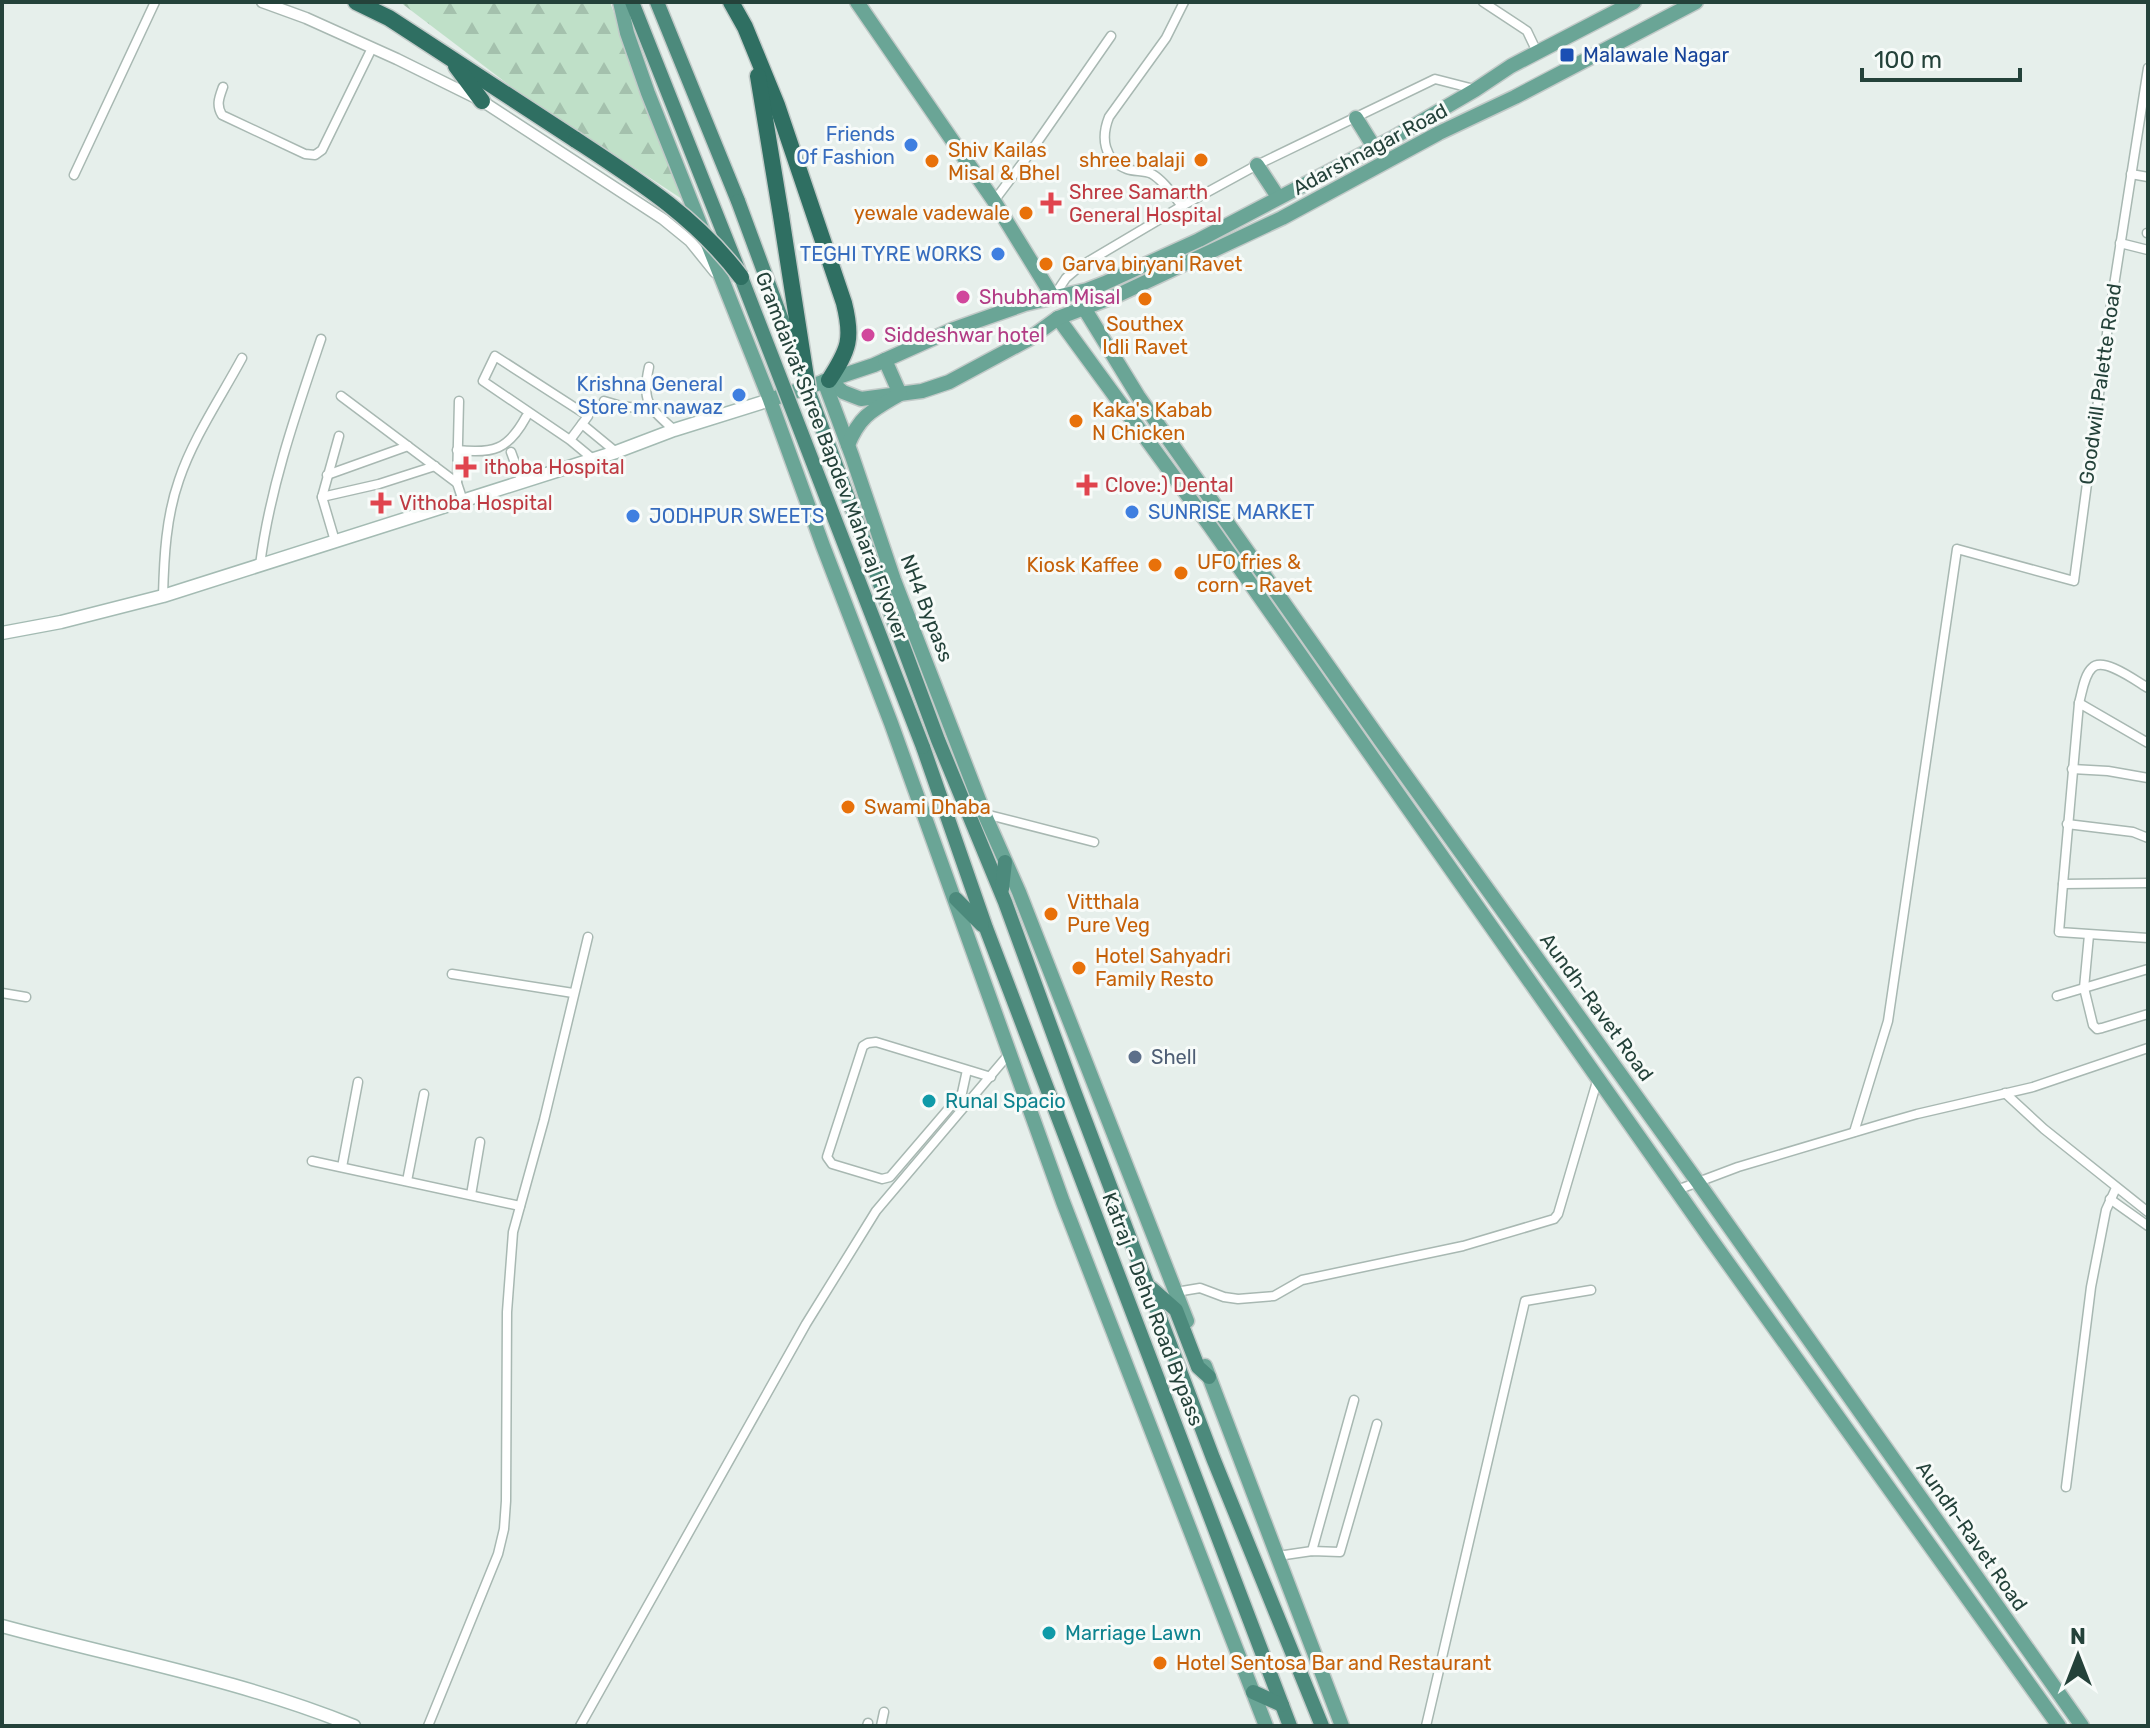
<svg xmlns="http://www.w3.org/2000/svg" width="2150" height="1728" font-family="Rubik,sans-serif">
<defs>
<pattern id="forest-firs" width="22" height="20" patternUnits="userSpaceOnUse" patternTransform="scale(2)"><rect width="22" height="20" fill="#bfe0c8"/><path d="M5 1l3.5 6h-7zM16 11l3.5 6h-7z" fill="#a4c1ad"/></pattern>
</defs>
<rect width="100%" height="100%" fill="#e6efeb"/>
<!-- forest -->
<path fill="url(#forest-firs)" d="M400,2H610L682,199L513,88Z"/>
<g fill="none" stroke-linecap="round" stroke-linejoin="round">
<defs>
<g id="minor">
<path d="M1483,2L1527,31L1537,52"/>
<path d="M223,87C219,98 216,105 222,115L305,154L315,155L322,150L372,48"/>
<path d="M2131,174L2148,177"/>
<path d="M74,175L155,2"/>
<path d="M994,201L1027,157L1111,36"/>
<path d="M1182,206C1173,195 1164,181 1152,174C1144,170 1135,172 1127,169C1103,160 1101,137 1109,117L1166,38L1184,2"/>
<path d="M2147,233H2148"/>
<path d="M2120,243L2148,250"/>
<path d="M1054,296L1066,278L1079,267L1182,206L1257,165L1435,79L1474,89"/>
<path d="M649,367C641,402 649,407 674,430"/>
<path d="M341,396L457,483L463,501"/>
<path d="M604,401L621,406L653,410"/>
<path d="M582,424L616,452"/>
<path d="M570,440L588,416L495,356L483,381L570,440L593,459"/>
<path d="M457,450C493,454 508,450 526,417"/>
<path d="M511,452L522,482"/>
<path d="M327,475L408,446"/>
<path d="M457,483L459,401"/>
<path d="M322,497L379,484L435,466"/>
<path d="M335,541L322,497L339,436"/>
<path d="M260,565C270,487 296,413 321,339"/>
<path d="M163,596C164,557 166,517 179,480C193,438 221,397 242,358"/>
<path d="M2079,703C2082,693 2084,675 2092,668C2103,656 2136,681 2148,688"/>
<path d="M2148,743L2079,703L2063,884L2148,883"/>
<path d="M2072,769L2108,771L2148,778"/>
<path d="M985,814L1094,842"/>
<path d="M2067,824L2133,832L2148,838"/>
<path d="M2063,884L2059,932L2148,938"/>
<path d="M2089,935L2084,988L2093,1025L2097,1029L2102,1028L2148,1014"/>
<path d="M452,974L573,993"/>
<path d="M2,993L26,997"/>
<path d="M2057,996L2148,969"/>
<path d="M967,1070L962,1093L890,1177L882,1179L832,1164L827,1157L863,1046L868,1043L876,1042L991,1077"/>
<path d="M2005,1093L2044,1129L2148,1212"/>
<path d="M1854,1132L1888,1021L1957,549L2074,581L2110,311L2148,68"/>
<path d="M312,1161L520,1206"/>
<path d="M342,1167L358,1082"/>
<path d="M407,1181L424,1094"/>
<path d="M1677,1190L1738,1167L1882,1124L1917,1114L2033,1087L2148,1048"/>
<path d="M471,1195L480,1142"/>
<path d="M2110,1199L2148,1226"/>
<path d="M1176,1292L1200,1288L1224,1297L1238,1299L1274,1296L1302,1280L1463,1246L1554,1219L1558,1214L1598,1078"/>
<path d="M2066,1487L2091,1287L2106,1210L2116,1188"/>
<path d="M1312,1551L1354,1400"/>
<path d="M1278,1556L1312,1551L1340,1552L1377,1424"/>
<path d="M428,1726L498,1554L504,1529L506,1501L507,1312L513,1232L544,1120L588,937"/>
<path d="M580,1726L806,1324L876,1211L1009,1054"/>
<path d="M867,1726L868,1723"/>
<path d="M881,1726L884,1712"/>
<path d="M1426,1726L1525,1301L1591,1290"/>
</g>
<path id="tertiary" d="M262,2L306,18L397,59L482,101L663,219L690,241L715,272"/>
<g id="secondary">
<path d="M2,633L61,622L163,596L616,452L674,430L770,400"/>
<path d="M2,1626C119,1658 241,1680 354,1726"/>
</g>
<g id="primary">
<path d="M620,2L627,33L648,93L770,400L823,546L891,723L1063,1202L1266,1726"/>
<path d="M857,2L994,201L1053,297"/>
<path d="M1356,118L1374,147"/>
<path d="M1257,165L1278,197"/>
<path d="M1084,308L1138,396L1381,741L1697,1181L2082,1726"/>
<path d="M1058,318L1210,526L1710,1238L2059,1726"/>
<path d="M829,380L843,392L861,399L922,391L949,382L1029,339L1058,318L1118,295L1282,218L1439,133L1515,97L1696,2"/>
<path d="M824,381L852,456L894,580L984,813L1019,892L1187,1321"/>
<path d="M778,397L874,365L954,329L1025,304L1087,290L1105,283L1199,240L1391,139L1475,90L1511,66L1634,2"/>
<path d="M848,445C860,415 873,410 900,394L885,360"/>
<path d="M1205,1366L1342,1726"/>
</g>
<g id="trunk">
<path d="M632,2L738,269"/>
<path d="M657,2L738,201"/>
<path d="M808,390L938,740L1005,902L1074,1091L1213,1458L1322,1726"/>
<path d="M923,747L986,928L1290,1726"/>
<path d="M1002,889L1005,862"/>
<path d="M956,899L982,925"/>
<path d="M1151,1288L1176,1310L1198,1367L1209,1377"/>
<path d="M1253,1692L1282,1705"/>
</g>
<g id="motorway">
<path d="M356,2L389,18L576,140"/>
<path d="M731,2L745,27L777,105L844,303C853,339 849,349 829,380"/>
<path d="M456,66L482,101"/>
<path d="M758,76L781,216"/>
</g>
</defs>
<!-- minor casing -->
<use href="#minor" stroke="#a8b8b2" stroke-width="11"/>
<!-- tertiary casing -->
<use href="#tertiary" stroke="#a8b8b2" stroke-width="13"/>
<!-- secondary casing -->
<use href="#secondary" stroke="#a4bbb3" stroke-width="15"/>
<!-- primary casing -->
<use href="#primary" stroke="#c2cac8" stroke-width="17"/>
<!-- trunk casing -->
<use href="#trunk" stroke="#c2cac8" stroke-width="17"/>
<!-- motorway casing -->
<use href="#motorway" stroke="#c2cac8" stroke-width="19"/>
<!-- minor -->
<use href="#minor" stroke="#fff" stroke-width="8"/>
<!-- tertiary -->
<use href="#tertiary" stroke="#fff" stroke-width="10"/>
<!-- secondary -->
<use href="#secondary" stroke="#fff" stroke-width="12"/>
<!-- primary -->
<use href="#primary" stroke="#6aa596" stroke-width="14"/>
<!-- trunk -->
<use href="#trunk" stroke="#4c8a7c" stroke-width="14"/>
<!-- motorway -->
<use href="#motorway" stroke="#2f6f62" stroke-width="16"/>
<defs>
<g id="trunk-bridge">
<path d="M738,201L800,369"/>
<path d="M741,277L923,747"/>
</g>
<g id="motorway-bridge">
<path d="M576,140C637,180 697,218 741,277"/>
<path d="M781,216L808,390"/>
</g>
</defs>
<!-- trunk-bridge casing -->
<use href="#trunk-bridge" stroke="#c2cac8" stroke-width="17" stroke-linecap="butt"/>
<!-- motorway-bridge casing -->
<use href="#motorway-bridge" stroke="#c2cac8" stroke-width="19" stroke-linecap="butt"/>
<!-- trunk-bridge -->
<use href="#trunk-bridge" stroke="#4c8a7c" stroke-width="14"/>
<!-- motorway-bridge -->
<use href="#motorway-bridge" stroke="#2f6f62" stroke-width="16"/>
</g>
<!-- markers -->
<rect fill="#1a4fb4" stroke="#f7fbf9" stroke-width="3" x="1559" y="47" width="16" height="16" rx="4"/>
<g fill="#3f7fe0" stroke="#f7fbf9" stroke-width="3">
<circle cx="911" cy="145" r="8"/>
<circle cx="998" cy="254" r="8"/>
<circle cx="739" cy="395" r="8"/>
<circle cx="1132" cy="512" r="8"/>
<circle cx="633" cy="516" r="8"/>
</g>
<g fill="#e8710a" stroke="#f7fbf9" stroke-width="3">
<circle cx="1201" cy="160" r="8"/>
<circle cx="932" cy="161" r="8"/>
<circle cx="1026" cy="213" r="8"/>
<circle cx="1046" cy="264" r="8"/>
<circle cx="1145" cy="299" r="8"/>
<circle cx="1076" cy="421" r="8"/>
<circle cx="1155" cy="565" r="8"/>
<circle cx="1181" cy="573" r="8"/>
<circle cx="848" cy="807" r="8"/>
<circle cx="1051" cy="914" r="8"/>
<circle cx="1079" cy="968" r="8"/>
<circle cx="1160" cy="1663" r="8"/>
</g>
<g fill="#e0444e" stroke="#f7fbf9" stroke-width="3">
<path d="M1047 191h8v8h8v8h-8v8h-8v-8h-8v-8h8z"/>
<path d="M462 455h8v8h8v8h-8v8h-8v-8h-8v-8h8z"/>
<path d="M1083 473h8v8h8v8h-8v8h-8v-8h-8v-8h8z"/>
<path d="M377 491h8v8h8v8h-8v8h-8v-8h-8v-8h8z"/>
</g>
<g fill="#d1479c" stroke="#f7fbf9" stroke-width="3">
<circle cx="963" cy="297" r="8"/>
<circle cx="868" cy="335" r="8"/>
</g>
<circle fill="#5c6f8a" stroke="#f7fbf9" stroke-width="3" cx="1135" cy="1057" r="8"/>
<g fill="#0f9aa8" stroke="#f7fbf9" stroke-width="3">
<circle cx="929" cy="1101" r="8"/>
<circle cx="1049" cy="1633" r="8"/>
</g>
<g text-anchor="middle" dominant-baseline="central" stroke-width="6" stroke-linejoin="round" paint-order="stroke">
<!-- transit labels -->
<g font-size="20" fill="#164399" stroke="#f7fbf9" text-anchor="start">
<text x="1583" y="55">Malawale Nagar</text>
</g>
<!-- shop labels -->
<g font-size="20" fill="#366cbe" stroke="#f7fbf9" text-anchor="end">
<text x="895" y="134">Friends<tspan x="895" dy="23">Of Fashion</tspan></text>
<text x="982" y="254">TEGHI TYRE WORKS</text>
<text x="723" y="384">Krishna General<tspan x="723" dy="23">Store mr nawaz</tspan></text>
<text x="1148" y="512" text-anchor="start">SUNRISE MARKET</text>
<text x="649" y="516" text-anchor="start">JODHPUR SWEETS</text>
</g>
<!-- street labels -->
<g font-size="20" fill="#24423a" stroke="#f7fbf9">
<text transform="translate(1370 149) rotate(-28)">Adarshnagar Road</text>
<text transform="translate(2100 384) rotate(-82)">Goodwill Palette Road</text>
<text transform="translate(832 456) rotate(69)">Gramdaivat Shree Bapdev Maharaj Flyover</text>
<text transform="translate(927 608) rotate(69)">NH4 Bypass</text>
<text transform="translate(1597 1007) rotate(54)">Aundh-Ravet Road</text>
<text transform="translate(1153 1309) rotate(69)">Katraj - Dehu Road Bypass</text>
<text transform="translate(1972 1536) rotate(55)">Aundh-Ravet Road</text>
</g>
<!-- food labels -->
<g font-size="20" fill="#c56008" stroke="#f7fbf9" text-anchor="start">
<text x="948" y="150">Shiv Kailas<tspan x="948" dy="23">Misal &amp; Bhel</tspan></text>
<text x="1185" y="160" text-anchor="end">shree balaji</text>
<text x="1010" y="213" text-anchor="end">yewale vadewale</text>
<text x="1062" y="264">Garva biryani Ravet</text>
<text x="1145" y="324" text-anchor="middle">Southex<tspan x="1145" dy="23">Idli Ravet</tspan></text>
<text x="1092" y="410">Kaka's Kabab<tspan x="1092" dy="23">N Chicken</tspan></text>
<text x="1197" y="562">UFO fries &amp;<tspan x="1197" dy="23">corn - Ravet</tspan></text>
<text x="1139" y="565" text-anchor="end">Kiosk Kaffee</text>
<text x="864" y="807">Swami Dhaba</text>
<text x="1067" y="902">Vitthala<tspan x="1067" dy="23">Pure Veg</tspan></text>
<text x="1095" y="956">Hotel Sahyadri<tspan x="1095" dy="23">Family Resto</tspan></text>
<text x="1176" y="1663">Hotel Sentosa Bar and Restaurant</text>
</g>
<!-- health labels -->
<g font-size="20" fill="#be3a42" stroke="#f7fbf9" text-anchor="start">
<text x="1069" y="192">Shree Samarth<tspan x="1069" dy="23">General Hospital</tspan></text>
<text x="484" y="467">ithoba Hospital</text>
<text x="1105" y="485">Clove:) Dental</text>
<text x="399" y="503">Vithoba Hospital</text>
</g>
<!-- hotel labels -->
<g font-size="20" fill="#b23c85" stroke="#f7fbf9" text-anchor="start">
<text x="979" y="297">Shubham Misal</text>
<text x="884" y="335">Siddeshwar hotel</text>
</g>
<!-- service labels -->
<g font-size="20" fill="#4e5e75" stroke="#f7fbf9" text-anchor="start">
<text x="1151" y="1057">Shell</text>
</g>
<!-- culture labels -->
<g font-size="20" fill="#0d838f" stroke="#f7fbf9" text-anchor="start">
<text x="945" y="1101">Runal Spacio</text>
<text x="1065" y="1633">Marriage Lawn</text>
</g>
</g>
<!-- border -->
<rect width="2150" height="1728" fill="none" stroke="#24423a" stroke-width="8"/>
<!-- north arrow -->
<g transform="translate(2078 1656)" stroke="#f7fbf9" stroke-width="6" paint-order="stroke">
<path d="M0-6L14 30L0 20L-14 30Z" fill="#24423a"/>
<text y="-12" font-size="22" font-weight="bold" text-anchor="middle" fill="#24423a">N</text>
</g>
<!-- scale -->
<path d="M1862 68v12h158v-12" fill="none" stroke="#24423a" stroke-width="4"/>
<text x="1874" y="68" font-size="24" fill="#24423a" stroke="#f7fbf9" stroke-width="6" paint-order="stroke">100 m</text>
</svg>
